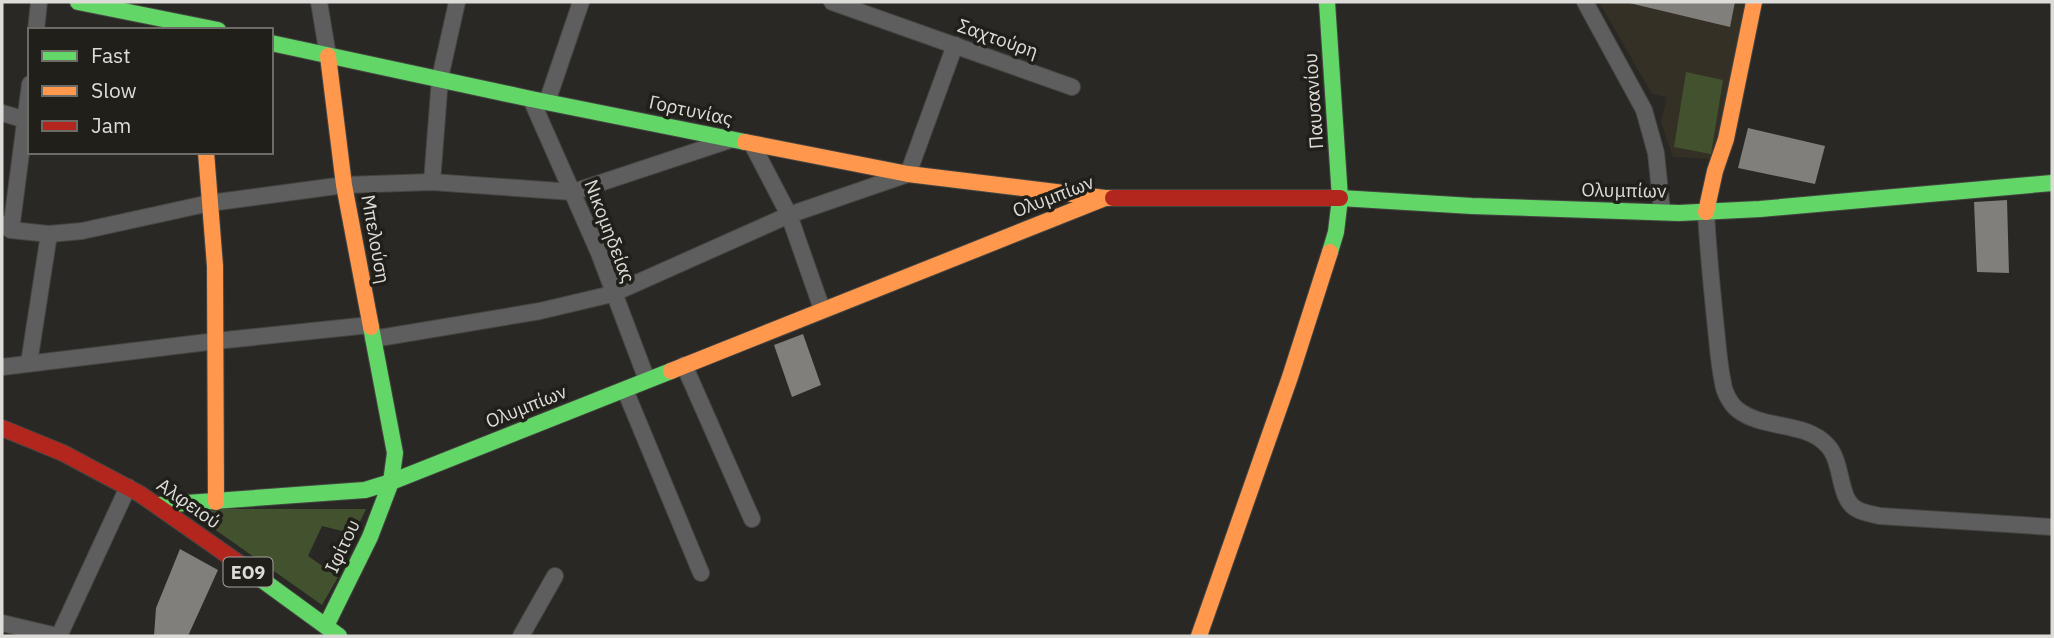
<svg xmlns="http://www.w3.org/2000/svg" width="2054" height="638" font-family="'IBM Plex Sans',sans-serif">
<rect width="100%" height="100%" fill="#292825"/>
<!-- built -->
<path fill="#343026" d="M1599,2H1746L1715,159L1673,157L1661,122L1667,97L1652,94Z"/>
<!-- green -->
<g fill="#43522e">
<path d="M1686,72L1723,80L1711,154L1674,147Z"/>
<path d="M186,509H366L354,534L322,526L308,556L338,577L322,605Z"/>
</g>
<!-- building -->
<g fill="#807f7c">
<path d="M1625,2H1735L1730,27Z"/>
<path d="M1748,128L1825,146L1815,184L1738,168Z"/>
<path d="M2007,200L2009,273L1977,272L1974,202Z"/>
<path d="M803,334L821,385L792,397L774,345Z"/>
<path d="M180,549L218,570L188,636H154L156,608Z"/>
</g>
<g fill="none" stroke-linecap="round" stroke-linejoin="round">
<defs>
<g id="street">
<path d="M319,2L328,56"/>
<path d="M832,2L1072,87"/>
<path d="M1585,2L1644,110L1656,153L1662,211"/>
<path d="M36,30L39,2"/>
<path d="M531,99L599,253L647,380"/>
<path d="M547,102L581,2"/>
<path d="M2,113L26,120"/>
<path d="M752,144L789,215L822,309"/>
<path d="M432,182L440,78L457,2"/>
<path d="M1706,212C1708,251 1712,290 1716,329C1718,347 1719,365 1723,383C1724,392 1731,405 1738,410C1764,430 1805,421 1827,445C1843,461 1838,497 1855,508C1862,513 1872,514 1880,516L2052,527"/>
<path d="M2,224L11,230L49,234L82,231L210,203L344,185L432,182L573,192L730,140"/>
<path d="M11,230L30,84"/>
<path d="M373,339L540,311L612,294L789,215L908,174L955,45"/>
<path d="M29,363L49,234"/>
<path d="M684,365L752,519"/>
<path d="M2,367L216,341L370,325"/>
<path d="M625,390L701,573"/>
<path d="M2,623L57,636"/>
<path d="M59,636L128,487"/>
<path d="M521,636L555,576"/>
</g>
<g id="fast">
<path d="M78,2L218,30"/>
<path d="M1327,2L1340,198"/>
<path d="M271,43L531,99L745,142"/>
<path d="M1330,252L1336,232L1340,198L1472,206L1679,213L1760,209L2052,183"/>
<path d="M371,327L395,453L391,482"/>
<path d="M159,505L365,490L391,482L671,371"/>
<path d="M243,566L339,636"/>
<path d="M326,626L370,537L391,482"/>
</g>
<g id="slow">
<path d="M328,56L344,185L371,327"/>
<path d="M745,142L908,174L1105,198"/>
<path d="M206,152L215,266L216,502"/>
<path d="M1706,212L1715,171L1726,139L1754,2"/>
<path d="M671,371L1105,198H1113"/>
<path d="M1199,636L1290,377L1330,252"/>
</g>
<g id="jam">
<path d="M1113,198H1340"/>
<path d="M2,428L63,453L140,494L243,566"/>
</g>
</defs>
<!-- street casing -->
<use href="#street" stroke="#454542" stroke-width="18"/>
<!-- fast casing -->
<use href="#fast" stroke="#454542" stroke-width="18"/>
<!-- slow casing -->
<use href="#slow" stroke="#454542" stroke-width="18"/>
<!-- jam casing -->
<use href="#jam" stroke="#454542" stroke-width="18"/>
<!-- street -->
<use href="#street" stroke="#5f5e5e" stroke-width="16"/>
<!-- fast -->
<use href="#fast" stroke="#63d668" stroke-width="16"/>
<!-- slow -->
<use href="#slow" stroke="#ff974d" stroke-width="16"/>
<!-- jam -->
<use href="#jam" stroke="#b3261e" stroke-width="16"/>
</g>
<g text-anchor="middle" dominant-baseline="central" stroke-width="7" stroke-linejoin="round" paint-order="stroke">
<!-- shield labels -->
<rect fill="#211f1a" stroke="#a5a39f" stroke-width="2" x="223.5" y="557.5" width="49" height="29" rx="5"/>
<g font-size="18" font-weight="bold" fill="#dddcd8">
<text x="248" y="572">ΕΟ9</text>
</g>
<!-- street labels -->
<g font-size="19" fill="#dddcd8" stroke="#211f1a">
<text transform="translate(998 38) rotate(19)">Σαχτούρη</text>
<text transform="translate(1313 101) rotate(-94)">Παυσανίου</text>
<text transform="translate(691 110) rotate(12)">Γορτυνίας</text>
<text transform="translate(1624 190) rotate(1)">Ολυμπίων</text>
<text transform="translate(1053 196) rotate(-21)">Ολυμπίων</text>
<text transform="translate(610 231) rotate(69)">Νικομηδείας</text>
<text transform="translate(376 239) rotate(80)">Μπελούση</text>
<text transform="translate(526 406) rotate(-22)">Ολυμπίων</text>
<text transform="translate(189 503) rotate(35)">Αλφειού</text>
<text transform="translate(342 546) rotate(-65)">Ιφίτου</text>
</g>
</g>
<!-- border -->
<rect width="2054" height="638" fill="none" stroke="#dddcd8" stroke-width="7"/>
<!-- legend -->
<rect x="28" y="28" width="245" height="126" fill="#211f1a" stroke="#6c6b66" stroke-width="2"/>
<rect x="42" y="51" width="35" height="10" fill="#63d668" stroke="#6c6b66" stroke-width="2"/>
<text x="91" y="63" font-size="21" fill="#dddcd8">Fast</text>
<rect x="42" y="86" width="35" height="10" fill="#ff974d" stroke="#6c6b66" stroke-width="2"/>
<text x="91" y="98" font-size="21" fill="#dddcd8">Slow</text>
<rect x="42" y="121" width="35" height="10" fill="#b3261e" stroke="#6c6b66" stroke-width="2"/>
<text x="91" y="133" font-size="21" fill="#dddcd8">Jam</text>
</svg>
